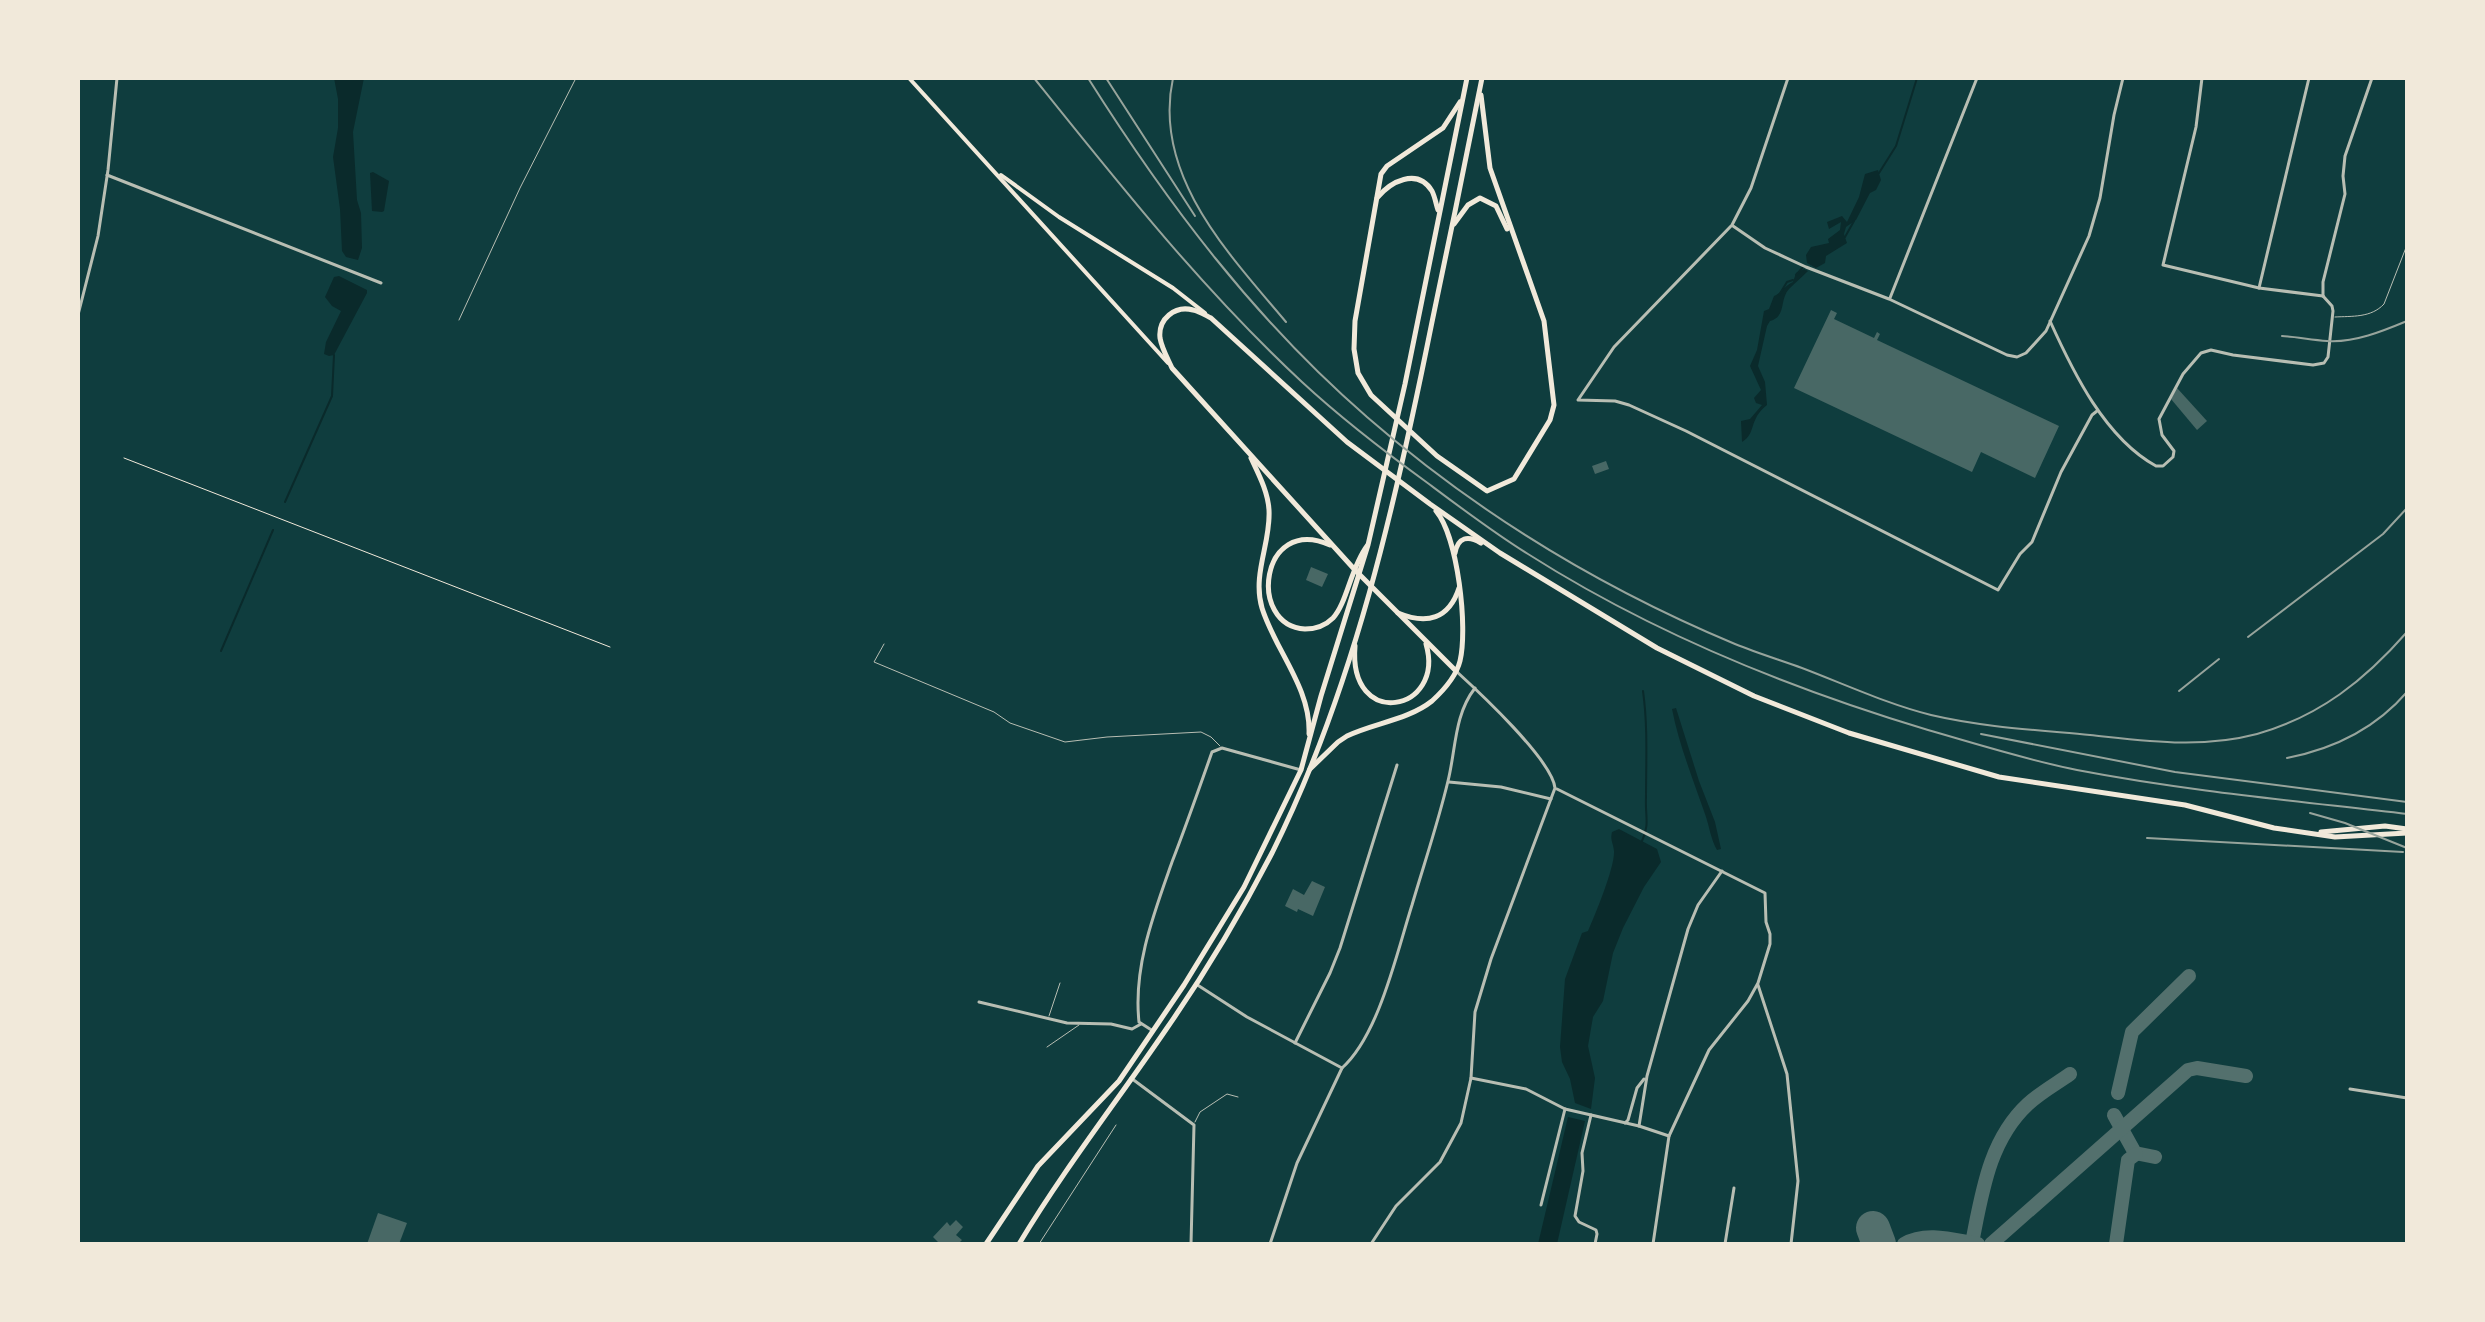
<svg xmlns="http://www.w3.org/2000/svg" width="2485" height="1322" font-family="'Crimson Pro',serif">
<rect width="100%" height="100%" fill="#0f3d3e"/>
<!-- water -->
<g fill="#0a2a2b">
<path d="M334,78H364L353,132L357,200L361,213L362,248L358,260L346,257L342,251L340,209L333,157L338,128V99Z"/>
<path d="M1878,170L1881,180L1876,190L1870,193L1856,220L1846,227L1844,234L1847,243L1826,256L1825,263L1816,268L1807,263L1806,255L1811,247L1829,243L1828,239L1840,230L1841,222L1829,229L1827,222L1842,216L1847,222L1859,197L1865,174Z"/>
<path d="M373,172L389,181L384,211L382,212L372,211L370,173Z"/>
<path d="M1804,269L1808,271C1802,277 1795,283 1789,289C1779,300 1787,316 1770,321L1767,326L1758,366L1765,382L1767,405C1748,420 1757,433 1742,442L1741,421L1750,419L1762,405L1756,403L1754,398L1761,390L1750,366L1757,350L1764,311L1769,309L1774,296C1782,293 1784,286 1793,282L1796,273Z"/>
<path d="M339,276L367,290V293L334,355L329,356L324,354L326,342L341,311L332,306L325,297L334,277Z"/>
<path d="M1676,708L1699,781L1715,822L1721,849L1717,850C1711,840 1709,825 1705,814C1693,779 1679,745 1672,709Z"/>
<path d="M1619,829L1657,849L1661,862L1644,887L1623,928L1613,953L1603,1001L1593,1017L1588,1046L1595,1078L1591,1109L1575,1103L1570,1079L1562,1062L1560,1047L1565,979L1582,933L1588,931C1595,915 1615,867 1614,851C1613,842 1610,841 1612,832Z"/>
<path d="M1568,1117L1585,1121L1557,1244H1538Z"/>
</g>
<g fill="none" stroke-linecap="round" stroke-linejoin="round">
<!-- stream -->
<g stroke="#0a2a2b" stroke-width="2">
<path d="M1879,173L1896,146L1917,78"/>
<path d="M1845,237L1854,221"/>
<path d="M1796,275L1804,266"/>
<path d="M1779,295L1787,282L1793,280"/>
<path d="M285,502L332,396L334,355"/>
<path d="M221,651L273,530"/>
<path d="M1642,841C1650,824 1645,816 1646,798C1646,762 1648,727 1643,691"/>
</g>
<!-- taxiway -->
<g stroke="#53706d" stroke-width="14">
<path d="M2118,1093L2132,1032L2189,976"/>
<path d="M2114,1115L2135,1153L2155,1157"/>
<path d="M1972,1243C1982,1193 1989,1140 2028,1104C2041,1092 2056,1084 2070,1074"/>
<path d="M1904,1244C1926,1231 1954,1240 1978,1244"/>
<path d="M1991,1244L2188,1070L2197,1068L2246,1076"/>
<path d="M2116,1244L2128,1160L2136,1154"/>
</g>
<!-- runway -->
<path stroke="#53706d" stroke-width="34" d="M1873,1228L1879,1244"/>
</g>
<!-- building -->
<g fill="#486865">
<path d="M1831,310L1837,313L1834,319L1874,338L1877,332L1880,334L1877,340L2059,426L2035,478L1981,452L1972,472L1794,388Z"/>
<path d="M2177,388L2207,421L2197,430L2171,399Z"/>
<path d="M1606,461L1609,469L1595,474L1592,466Z"/>
<path d="M1311,567L1328,574L1322,587L1306,580Z"/>
<path d="M1312,881L1325,887L1313,916L1298,909L1297,912L1285,906L1293,889L1304,895Z"/>
<path d="M378,1213L407,1223L399,1244H367Z"/>
<path d="M956,1220L963,1227L956,1235L962,1240L958,1244H936L938,1242L933,1237L947,1222L950,1226Z"/>
</g>
<g fill="none" stroke-linecap="round" stroke-linejoin="round">
<!-- path -->
<path stroke="#f1e9da" stroke-width="1" d="M124,458L610,647"/>
<!-- service -->
<g stroke="#b8beb3" stroke-width="1">
<path d="M2335,317C2352,316 2371,318 2384,304L2407,245"/>
<path d="M459,320L520,188L576,78"/>
<path d="M884,644L874,662L994,712L1010,723L1065,742L1107,737L1201,732L1211,737L1220,746"/>
<path d="M1049,1016L1060,983"/>
<path d="M1047,1047L1079,1025"/>
<path d="M1195,1122L1200,1112L1227,1094L1238,1097"/>
<path d="M1039,1244L1116,1125"/>
</g>
<!-- minor -->
<g stroke="#b8beb3" stroke-width="3">
<path d="M1788,78L1751,188L1732,225L1614,347L1578,400L1615,401L1629,405L1686,431L1998,590L2020,554L2032,542L2061,472L2092,415L2097,411"/>
<path d="M2202,78L2196,127L2163,265L2259,288L2323,296"/>
<path d="M107,175L381,283"/>
<path d="M1733,226L1765,248L1806,267L1889,299L2007,355L2017,357L2026,353L2046,331L2089,236L2100,198L2114,115L2123,78"/>
<path d="M2259,288L2309,78"/>
<path d="M2323,296V282L2345,194L2343,176L2345,156L2372,78"/>
<path d="M1890,298L1977,78"/>
<path d="M78,315L98,236L108,170L117,78"/>
<path d="M2050,321C2073,372 2105,438 2156,466H2163L2173,457L2174,451L2162,435L2159,419L2183,374L2201,353L2211,350L2233,355L2313,365L2324,363L2328,357L2333,311L2332,306L2323,296"/>
<path d="M1449,782L1501,787L1551,799"/>
<path d="M1557,789L1765,893L1766,922L1770,934V944L1758,983L1748,1001L1709,1050L1669,1136L1653,1244"/>
<path d="M1196,984L1247,1017L1342,1068"/>
<path d="M1758,985L1787,1074L1798,1181L1791,1244"/>
<path d="M979,1002L1067,1023L1111,1024L1132,1029L1141,1024"/>
<path d="M1153,1031L1139,1022C1133,967 1154,913 1172,862C1186,826 1199,789 1212,752L1222,748L1301,770"/>
<path d="M1295,1043L1330,973L1340,948L1397,765"/>
<path d="M1131,1078L1194,1125L1191,1244"/>
<path d="M1471,1078L1526,1089L1565,1109L1639,1126L1669,1136"/>
<path d="M2350,1089L2407,1098"/>
<path d="M1591,1115L1582,1153L1583,1171L1575,1216L1579,1222L1596,1230L1597,1234L1595,1244"/>
<path d="M1625,1123L1628,1120L1637,1088L1644,1079"/>
<path d="M1639,1126L1647,1076L1688,929L1698,905L1722,871"/>
<path d="M1541,1205L1565,1109"/>
<path d="M1270,1244L1297,1163L1342,1068C1379,1035 1397,952 1412,905C1424,864 1438,823 1448,781C1456,749 1454,715 1475,688"/>
<path d="M1371,1244L1396,1206L1440,1162L1461,1123L1471,1078L1475,1012L1491,959L1555,788C1552,760 1479,692 1456,671"/>
<path d="M1725,1244L1734,1188"/>
</g>
<!-- secondary -->
<g stroke="#f1e9da" stroke-width="4">
<path d="M909,78L1168,363"/>
<path d="M1001,175L1059,217L1173,288L1205,313"/>
</g>
<!-- primary -->
<g stroke="#f1e9da" stroke-width="5">
<path d="M1251,458C1259,475 1268,492 1269,510C1271,543 1252,574 1262,608C1275,650 1311,688 1309,734"/>
<path d="M1330,545C1260,514 1247,626 1305,629C1315,629 1325,626 1333,618C1347,603 1351,567 1367,546"/>
<path d="M1455,553C1458,537 1468,535 1481,543"/>
<path d="M1398,613C1427,625 1449,619 1459,588"/>
<path d="M1355,646C1348,731 1446,712 1426,644"/>
<path d="M1456,671L1355,570L1172,368C1168,359 1162,349 1160,338C1158,319 1175,305 1193,310C1199,311 1205,315 1211,318L1347,442L1430,504L1500,553L1657,648L1754,696L1849,733L1999,777L2185,805L2274,828L2335,837L2407,833"/>
<path d="M1310,769L1338,742L1347,736C1374,723 1408,720 1432,701C1444,690 1456,677 1460,661C1468,628 1458,537 1436,511"/>
<path d="M2321,832L2385,826L2407,829"/>
</g>
<!-- trunk -->
<g stroke="#f1e9da" stroke-width="5">
<path d="M1460,102L1443,128L1387,166L1381,174L1355,321L1354,349L1358,373L1371,395L1437,456L1487,491L1514,479L1550,420L1554,405L1544,321L1490,168L1481,95"/>
<path d="M1377,198C1390,182 1417,167 1432,191C1435,197 1436,204 1438,210"/>
<path d="M1454,224L1468,205L1480,198L1496,206L1507,229"/>
<path d="M986,1244L1038,1166L1119,1081L1184,985L1244,887L1301,770L1321,696L1368,545L1405,384L1467,78"/>
<path d="M1019,1244C1064,1169 1118,1100 1167,1028C1206,972 1241,913 1272,853C1354,689 1396,501 1432,322C1449,241 1466,159 1482,78"/>
</g>
<!-- rail -->
<g stroke="#97a49c" stroke-width="2">
<path d="M1034,78C1119,184 1203,290 1302,382C1342,419 1385,452 1429,484C1461,508 1494,533 1528,554C1652,633 1788,688 1928,730C1977,744 2027,760 2077,770C2186,791 2297,801 2407,814"/>
<path d="M1088,78C1167,203 1255,320 1367,417C1476,512 1601,588 1735,644C1757,653 1780,660 1802,668C1844,684 1887,704 1931,715C1982,727 2037,730 2090,735C2147,741 2200,749 2257,734C2320,716 2365,680 2407,632"/>
<path d="M1106,78L1195,216"/>
<path d="M1173,78C1152,175 1229,254 1286,322"/>
<path d="M2282,336C2297,337 2312,340 2327,341C2354,343 2383,331 2407,321"/>
<path d="M2248,637L2383,534L2407,508"/>
<path d="M2179,691L2219,659"/>
<path d="M1981,734L2175,772L2407,802"/>
<path d="M2287,758C2333,749 2376,728 2407,692"/>
<path d="M2310,813L2345,823L2407,848"/>
<path d="M2147,838L2403,852"/>
</g>
</g>
<!-- border -->
<rect width="2485" height="1322" fill="none" stroke="#f1e9da" stroke-width="160"/>
</svg>
